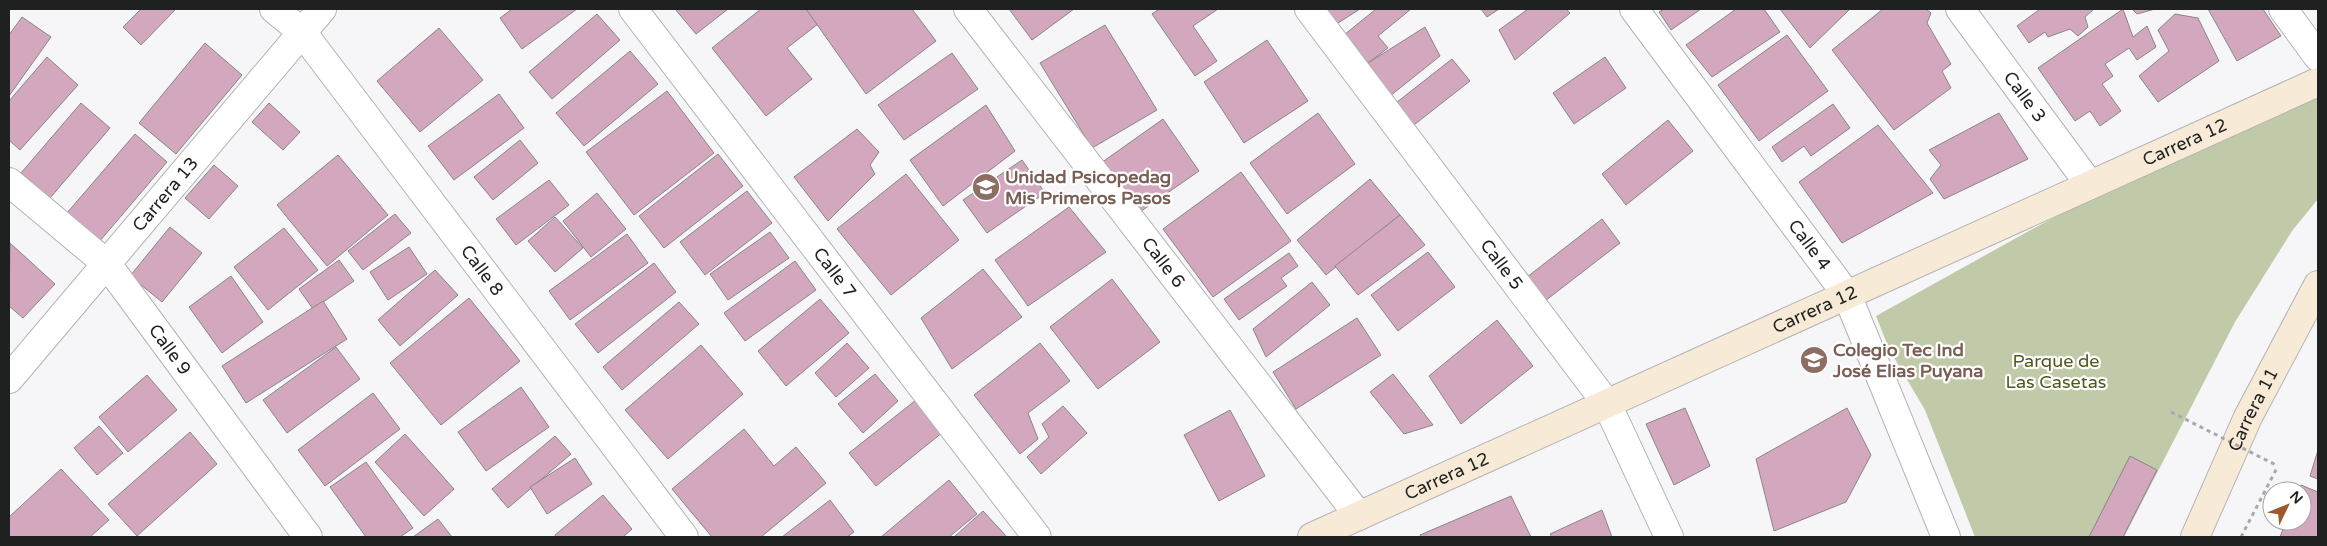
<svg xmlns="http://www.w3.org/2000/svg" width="2327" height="546" font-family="'Varela Round',sans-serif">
<rect width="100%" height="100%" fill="#f6f6f9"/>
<!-- green -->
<path fill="#c0c9a8" d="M2318,92V199L2292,231L2235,322L2124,537H1975L1925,410L1889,349L1876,316L2027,232L2152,166Z"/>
<!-- building -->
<g fill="#d3a7bd" stroke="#898687">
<path d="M141,9H176L141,45L123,27Z"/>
<path d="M512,9H577L522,49L500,18Z"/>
<path d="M675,9H728L696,34Z"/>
<path d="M761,9H806L818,24L787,48L812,79L766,116L712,48Z"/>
<path d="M806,9H912L936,41L866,94Z"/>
<path d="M1009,9H1074L1032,40Z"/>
<path d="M1159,9H1218L1193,26L1217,61L1195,76L1152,14Z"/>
<path d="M1324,9H1360L1335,25Z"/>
<path d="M1376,9H1411L1378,36L1388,48L1368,63L1344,35Z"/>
<path d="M1481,9H1499L1487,17Z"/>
<path d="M1528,9H1566L1570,13L1515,60L1499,30Z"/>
<path d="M1664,9H1701L1671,30L1659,12Z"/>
<path d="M1736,9H1764L1780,32L1712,77L1686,45Z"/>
<path d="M1780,9H1850L1810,48Z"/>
<path d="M1883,9H1926L1931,13L1927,23L1951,64L1942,71L1951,88L1894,130L1832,50Z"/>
<path d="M2040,9H2094L2085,17L2088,27L2078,36L2070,29L2048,37L2045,32L2029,43L2017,26Z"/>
<path d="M2123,9L2133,37L2147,26L2156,47L2137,60L2129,48L2105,64L2113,76L2102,84L2121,111L2100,126L2090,111L2075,121L2038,68Z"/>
<path d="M2132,9H2155L2137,14Z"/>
<path d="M2208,9H2263L2281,36L2237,61Z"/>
<path d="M597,14L620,40L552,99L529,72Z"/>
<path d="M2175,14L2198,18L2219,61L2158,102L2139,76L2169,51L2158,30Z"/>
<path d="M22,17L51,37L9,96V35Z"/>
<path d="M1105,25L1157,110L1092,148L1040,63Z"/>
<path d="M1425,27L1440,56L1390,96L1368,63Z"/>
<path d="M439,28L483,80L420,132L377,81Z"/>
<path d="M1787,35L1828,91L1759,141L1718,85Z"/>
<path d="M1267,40L1308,101L1244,143L1204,82Z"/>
<path d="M205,43L242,75L176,154L139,123Z"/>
<path d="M630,51L658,84L584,146L556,113Z"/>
<path d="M952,53L978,89L904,140L878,105Z"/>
<path d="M47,57L78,85L20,150L9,140V101Z"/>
<path d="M1605,57L1626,88L1574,124L1553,93Z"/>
<path d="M1452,59L1470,81L1410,128L1392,106Z"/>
<path d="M667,91L714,153L634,215L586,152Z"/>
<path d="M499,94L524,128L454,180L428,146Z"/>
<path d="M81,103L110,128L50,198L21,173Z"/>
<path d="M269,103L300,132L283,150L252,122Z"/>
<path d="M1833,104L1850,128L1811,156L1804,146L1782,162L1772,147Z"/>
<path d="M986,105L1015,151L943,206L910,160Z"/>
<path d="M1318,113L1355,164L1287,214L1250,163Z"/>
<path d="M1999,113L2028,159L1944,199L1930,179L1941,165L1929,150Z"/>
<path d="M1163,119L1199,171L1137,214L1101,163Z"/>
<path d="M1668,120L1693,151L1626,205L1602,174Z"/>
<path d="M1878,125L1933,193L1842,243L1799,182Z"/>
<path d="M857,129L879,152L870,165L875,174L828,221L794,177Z"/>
<path d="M135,134L167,162L99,242L66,214Z"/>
<path d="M520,140L538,163L493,200L474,177Z"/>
<path d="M718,154L743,186L664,248L639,216Z"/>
<path d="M338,155L388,215L327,266L277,205Z"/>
<path d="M1022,160L1045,193L987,233L963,200Z"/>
<path d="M214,165L238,186L209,219L185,198Z"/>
<path d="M1241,172L1291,241L1213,297L1163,229Z"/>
<path d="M906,174L959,240L891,295L837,229Z"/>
<path d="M1370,179L1400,215L1326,275L1297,240Z"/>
<path d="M549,180L569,205L516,245L496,219Z"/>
<path d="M747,191L772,223L705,275L680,242Z"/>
<path d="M597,193L626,229L591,257L563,221Z"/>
<path d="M1069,207L1106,252L1028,306L995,260Z"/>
<path d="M395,214L411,233L363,270L348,251Z"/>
<path d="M1400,215L1425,245L1358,295L1335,266Z"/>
<path d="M555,217L583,248L555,272L528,241Z"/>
<path d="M1602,219L1620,243L1545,301L1527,277Z"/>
<path d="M170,227L202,253L162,302L130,276Z"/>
<path d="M284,228L318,270L268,310L234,267Z"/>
<path d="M770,232L789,258L728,300L710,274Z"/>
<path d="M627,234L648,263L570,320L549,291Z"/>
<path d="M10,243L55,284L23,318L9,306Z"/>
<path d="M409,247L427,274L388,300L370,272Z"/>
<path d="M1428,252L1455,287L1398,331L1371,295Z"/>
<path d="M1289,253L1298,266L1281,278L1287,286L1239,320L1224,299Z"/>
<path d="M339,260L354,281L313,309L299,289Z"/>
<path d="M795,261L816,290L745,341L724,313Z"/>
<path d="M654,263L676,292L598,353L575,324Z"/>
<path d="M983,269L1022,317L952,369L921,318Z"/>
<path d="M435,270L458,295L400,346L378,320Z"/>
<path d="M231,276L263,322L222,353L189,307Z"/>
<path d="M1112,279L1160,342L1098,389L1050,327Z"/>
<path d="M1312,282L1330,305L1266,357L1253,329Z"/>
<path d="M469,298L520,361L441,425L390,363Z"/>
<path d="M820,299L849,333L786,386L758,351Z"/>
<path d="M323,301L347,339L246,403L222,366Z"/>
<path d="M679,302L699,324L622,390L603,367Z"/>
<path d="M1357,318L1381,355L1296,409L1273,372Z"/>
<path d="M1497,320L1533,366L1461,424L1429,376Z"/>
<path d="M847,343L869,368L836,397L815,373Z"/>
<path d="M1040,343L1070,381L1028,413L1038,439L1020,454L974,395Z"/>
<path d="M701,345L743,394L668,459L625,410Z"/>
<path d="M336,347L360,379L287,433L263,400Z"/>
<path d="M875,374L898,401L863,433L838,404Z"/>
<path d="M1393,374L1433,425L1404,434L1370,392Z"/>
<path d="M147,375L177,410L128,452L99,417Z"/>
<path d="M521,387L549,427L486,471L458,432Z"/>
<path d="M373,393L400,429L325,486L298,450Z"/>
<path d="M916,400L943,432L876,486L849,453Z"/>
<path d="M1063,406L1087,433L1041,474L1027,457L1049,437L1042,424Z"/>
<path d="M1685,408L1710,466L1674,485L1646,424Z"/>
<path d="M1847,408L1871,455L1846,502L1774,531L1756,459Z"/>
<path d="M1230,410L1265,476L1219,501L1184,435Z"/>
<path d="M99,426L123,453L97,475L74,448Z"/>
<path d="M744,429L774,466L796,447L826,483L761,537H712L672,489Z"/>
<path d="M190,432L217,464L137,536L108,504Z"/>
<path d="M405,434L454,489L424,516L375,462Z"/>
<path d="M555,436L571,454L508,508L492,489Z"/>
<path d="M2318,450V479L2310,476Z"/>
<path d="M2130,456L2157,470L2123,537H2089Z"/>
<path d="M575,458L592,484L547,514L530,487Z"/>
<path d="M366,462L413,528L400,537H366L330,487Z"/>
<path d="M61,469L109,520L90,537H9V517Z"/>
<path d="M949,480L977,514L949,537H881Z"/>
<path d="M2301,485L2318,492V537H2280L2286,521H2302V491H2298Z"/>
<path d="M603,495L632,529L623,537H556L555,535Z"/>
<path d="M1511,496L1531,537H1421L1420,535Z"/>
<path d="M830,500L854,532L847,537H782Z"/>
<path d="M1602,510L1612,537H1552L1550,534Z"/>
<path d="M983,511L1007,537H954Z"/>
<path d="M438,519L452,537H413Z"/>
</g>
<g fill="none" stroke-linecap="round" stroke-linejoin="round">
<defs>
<g id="street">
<path id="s1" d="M274,9L302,32L684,537"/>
<path id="s2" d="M633,9L1037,537"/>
<path id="s3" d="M968,9L1359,516"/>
<path id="s4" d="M1309,9L1607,404L1669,537"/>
<path id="s5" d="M1634,9L1847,295L1946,537"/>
<path id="s6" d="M1960,9L2090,185"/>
<path d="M2283,9L2318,57"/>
<path id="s7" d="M9,182L107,264L308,537"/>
<path id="s8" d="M9,379L322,9"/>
</g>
<g id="secondary">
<path id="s9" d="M1312,537L2318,82"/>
<path id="s10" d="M2195,537L2248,417L2318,285"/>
</g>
</defs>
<!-- street casing -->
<use href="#street" stroke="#b3b3b5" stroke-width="30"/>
<!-- secondary casing -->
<use href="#secondary" stroke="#b3b3b5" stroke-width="30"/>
<!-- path -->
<path stroke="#a9a9ab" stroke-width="3" stroke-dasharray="4 4" stroke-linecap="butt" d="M2241,537L2278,466"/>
<!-- street -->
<use href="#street" stroke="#fff" stroke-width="28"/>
<!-- secondary -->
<use href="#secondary" stroke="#f7ead6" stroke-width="28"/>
<!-- path-bridge -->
<path stroke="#a9a9ab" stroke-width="3" stroke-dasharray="4 4" stroke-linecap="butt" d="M2171,412L2278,466"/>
</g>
<!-- icons -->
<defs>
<symbol id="school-disc" viewBox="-11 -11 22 22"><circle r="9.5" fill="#8d6e63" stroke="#fff"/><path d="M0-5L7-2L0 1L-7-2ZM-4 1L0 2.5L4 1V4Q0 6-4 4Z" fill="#fff"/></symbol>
</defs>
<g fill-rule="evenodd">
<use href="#school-disc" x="970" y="171" width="32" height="32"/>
<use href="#school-disc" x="1798" y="344" width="32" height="32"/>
</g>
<g text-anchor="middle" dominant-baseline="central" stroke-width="4.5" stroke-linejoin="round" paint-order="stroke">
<!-- street labels -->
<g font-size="18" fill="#1f2020" stroke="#fff">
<text stroke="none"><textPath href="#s6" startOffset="109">Calle 3</textPath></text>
<text stroke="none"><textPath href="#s9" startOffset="958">Carrera 12</textPath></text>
<text stroke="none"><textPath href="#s8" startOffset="242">Carrera 13</textPath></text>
<text stroke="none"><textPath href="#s5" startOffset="294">Calle 4</textPath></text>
<text stroke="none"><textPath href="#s3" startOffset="320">Calle 6</textPath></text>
<text stroke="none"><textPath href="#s4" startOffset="320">Calle 5</textPath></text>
<text stroke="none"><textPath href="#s1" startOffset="335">Calle 8</textPath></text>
<text stroke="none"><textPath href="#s2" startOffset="332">Calle 7</textPath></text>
<text stroke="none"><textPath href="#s9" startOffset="552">Carrera 12</textPath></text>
<text stroke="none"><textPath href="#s7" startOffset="234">Calle 9</textPath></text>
<text stroke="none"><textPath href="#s10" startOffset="140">Carrera 11</textPath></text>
<text stroke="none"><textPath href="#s9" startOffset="148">Carrera 12</textPath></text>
</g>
<!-- education labels -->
<g font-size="18" font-weight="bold" fill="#785e54" stroke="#fff" text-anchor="start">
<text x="1005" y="177">Unidad Psicopedag<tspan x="1005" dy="21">Mis Primeros Pasos</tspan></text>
<text x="1833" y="350">Colegio Tec Ind<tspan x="1833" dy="21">José Elias Puyana</tspan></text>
</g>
<!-- park labels -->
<g font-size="18" fill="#4e5a19" stroke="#fff">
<text x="2056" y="361">Parque de<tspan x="2056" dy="21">Las Casetas</tspan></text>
</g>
</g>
<!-- border -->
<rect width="2327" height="546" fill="none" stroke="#1f2020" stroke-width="20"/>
<!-- north arrow -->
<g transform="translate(2287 506) rotate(47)"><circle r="24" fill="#ffffff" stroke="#a5a6a6"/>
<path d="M0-4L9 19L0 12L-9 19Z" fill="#9d582c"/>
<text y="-8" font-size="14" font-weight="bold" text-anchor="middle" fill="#1f2020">N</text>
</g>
</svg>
